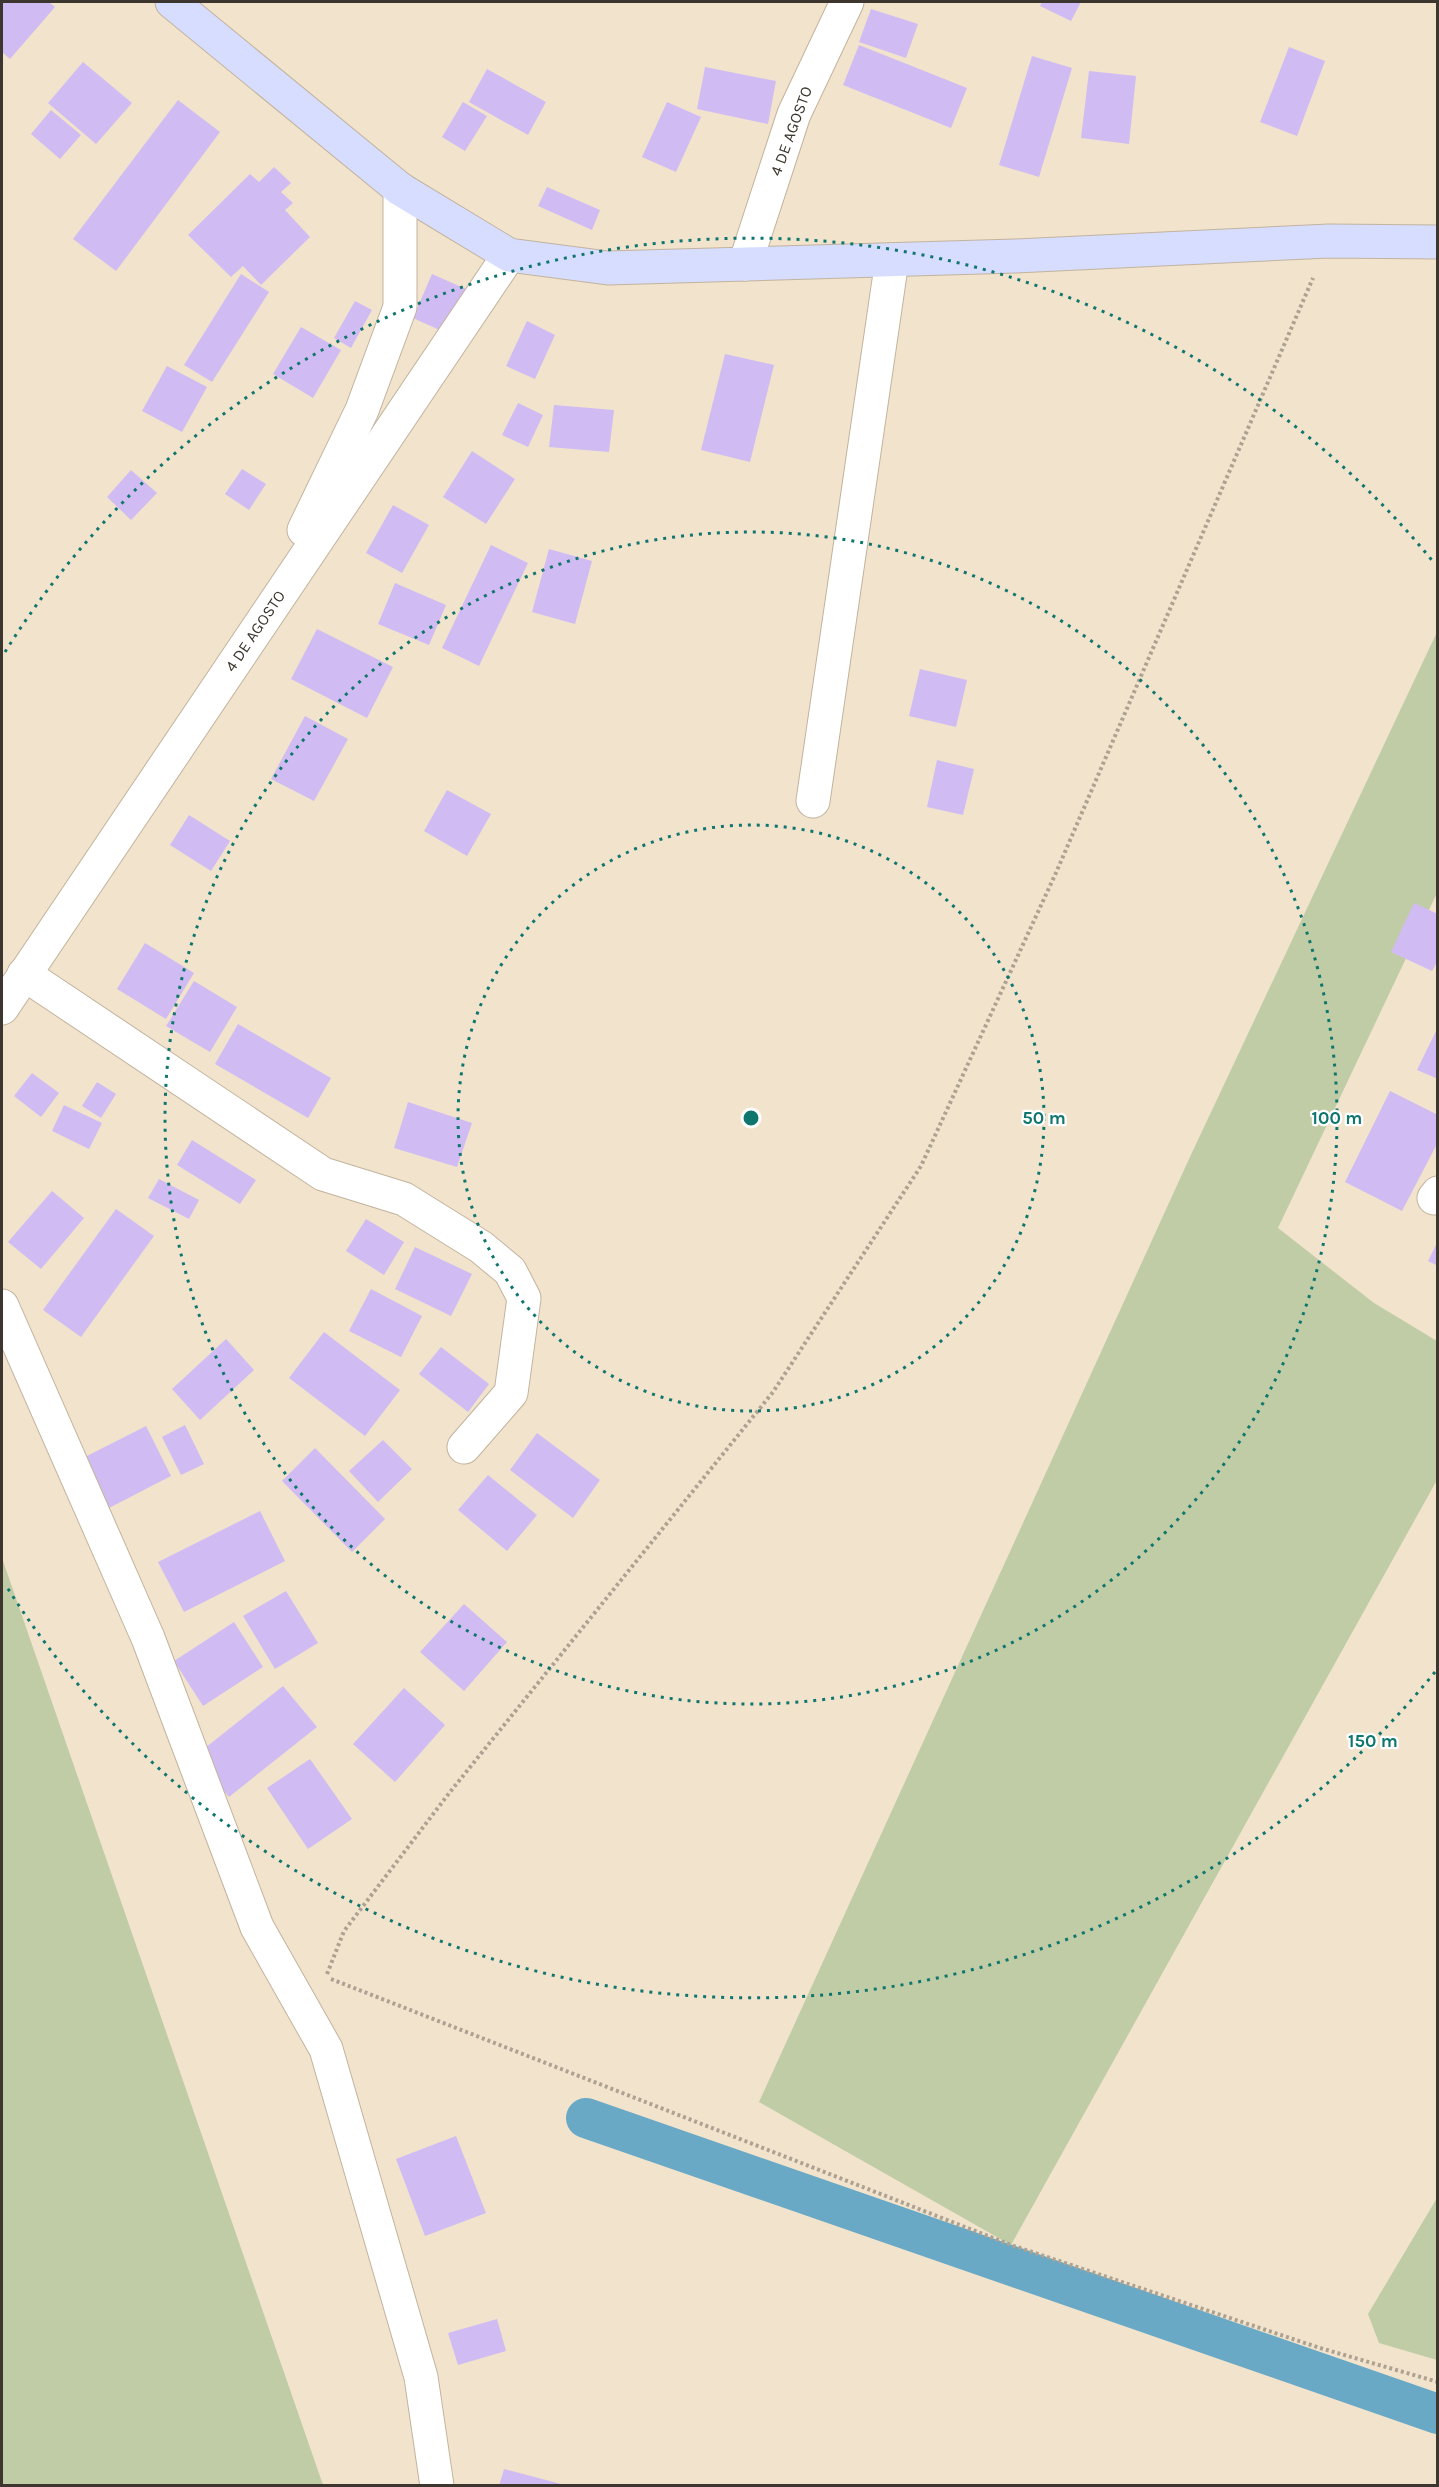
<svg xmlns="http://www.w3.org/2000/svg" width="1439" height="2487" font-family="Karla,sans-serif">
<rect width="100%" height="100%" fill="#f2e3cd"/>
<!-- green -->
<g fill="#bfcca5">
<path d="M1437,632V893L1278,1228L1374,1303L1437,1341V1480L1011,2245L759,2102L1189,1159Z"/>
<path d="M2,1558L323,2485H2Z"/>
<path d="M1437,2198V2360L1379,2343L1368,2314Z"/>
</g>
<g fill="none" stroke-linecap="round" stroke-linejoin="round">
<!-- canal -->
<path stroke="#6aa9c6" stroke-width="40" d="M586,2118L1438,2414"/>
</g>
<!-- building -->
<g fill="#d0bcf2">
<path d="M2,2H49L55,7L10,59L2,52Z"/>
<path d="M1042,2H1081L1071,21L1040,6Z"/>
<path d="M871,9L918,24L906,58L859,42Z"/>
<path d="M859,45L967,88L951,128L843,85Z"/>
<path d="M1289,47L1325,61L1297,136L1260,122Z"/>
<path d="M1032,56L1072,68L1039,177L999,165Z"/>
<path d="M83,62L132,103L96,144L48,103Z"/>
<path d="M705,67L776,81L768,124L697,109Z"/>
<path d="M487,69L546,102L528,135L469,102Z"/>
<path d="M1089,71L1136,76L1129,144L1081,138Z"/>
<path d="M178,100L220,132L116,271L73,239Z"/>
<path d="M463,102L487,116L465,151L442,137Z"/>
<path d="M667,102L701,117L676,172L642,157Z"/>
<path d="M51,110L81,135L60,159L31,134Z"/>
<path d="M274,167L291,183L281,192L293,203L285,210L310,237L261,285L243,266L231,277L188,235L250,174L259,182Z"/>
<path d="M547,187L600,210L592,230L538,206Z"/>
<path d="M241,274L269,292L212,382L184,365Z"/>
<path d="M432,274L466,289L446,333L413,318Z"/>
<path d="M355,301L372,310L351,348L334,338Z"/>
<path d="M527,321L555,335L535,379L506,366Z"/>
<path d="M301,327L341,350L313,398L273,374Z"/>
<path d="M725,354L774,365L750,462L701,450Z"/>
<path d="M167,366L207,387L182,432L142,411Z"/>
<path d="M518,403L543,415L528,447L502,435Z"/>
<path d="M554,405L614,410L609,452L549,447Z"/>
<path d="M472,451L515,479L486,524L443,497Z"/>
<path d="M242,469L266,484L249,510L225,494Z"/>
<path d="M131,470L157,493L131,520L107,497Z"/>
<path d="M393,505L429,525L402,573L366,553Z"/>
<path d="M491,545L528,563L479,666L442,648Z"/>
<path d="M549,549L592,561L575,624L532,612Z"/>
<path d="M395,583L446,605L429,645L378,624Z"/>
<path d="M317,629L393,667L367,718L291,679Z"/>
<path d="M920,669L967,680L956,727L909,716Z"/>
<path d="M305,716L348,739L314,801L271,779Z"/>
<path d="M937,760L974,769L963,815L927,807Z"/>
<path d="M447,790L491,814L467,856L424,831Z"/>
<path d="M189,815L230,841L211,871L170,845Z"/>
<path d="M1414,903L1438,914V960L1432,971L1391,952Z"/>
<path d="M145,943L194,973L166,1019L117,989Z"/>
<path d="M194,981L237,1007L210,1052L166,1026Z"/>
<path d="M238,1024L331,1078L308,1118L215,1064Z"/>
<path d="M1438,1027V1079L1417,1070Z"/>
<path d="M32,1073L59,1093L41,1117L14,1096Z"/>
<path d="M97,1082L116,1094L101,1118L82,1106Z"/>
<path d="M1390,1091L1438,1115V1142L1402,1211L1345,1182Z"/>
<path d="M408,1102L472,1123L457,1167L394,1148Z"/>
<path d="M64,1105L102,1123L89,1149L52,1131Z"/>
<path d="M192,1140L256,1180L240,1204L177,1165Z"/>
<path d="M159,1179L199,1200L189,1219L148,1198Z"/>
<path d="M52,1191L84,1218L41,1269L8,1242Z"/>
<path d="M116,1209L154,1236L81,1337L43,1310Z"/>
<path d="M366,1219L404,1242L384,1275L346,1251Z"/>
<path d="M1438,1241V1266L1428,1261Z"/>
<path d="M415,1247L472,1274L451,1316L395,1289Z"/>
<path d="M371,1289L422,1316L401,1357L349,1331Z"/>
<path d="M324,1332L400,1390L365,1436L289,1378Z"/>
<path d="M226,1339L254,1370L200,1420L172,1389Z"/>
<path d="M441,1347L489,1384L468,1412L419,1374Z"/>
<path d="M185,1425L204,1464L181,1475L162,1437Z"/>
<path d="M146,1426L171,1476L109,1508L83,1458Z"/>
<path d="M537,1433L600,1480L573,1518L510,1470Z"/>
<path d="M383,1440L412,1469L378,1502L349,1471Z"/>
<path d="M315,1448L385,1519L352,1552L282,1481Z"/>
<path d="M488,1475L537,1515L507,1551L458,1510Z"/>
<path d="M260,1511L285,1561L184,1612L158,1562Z"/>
<path d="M286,1591L318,1643L275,1669L243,1616Z"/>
<path d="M464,1604L507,1642L464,1691L420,1652Z"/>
<path d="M234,1622L263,1667L203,1706L174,1661Z"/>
<path d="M283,1686L317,1727L229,1797L195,1756Z"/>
<path d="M404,1688L445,1725L395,1782L353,1744Z"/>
<path d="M310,1759L352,1819L308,1849L267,1788Z"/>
<path d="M456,2136L486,2213L425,2236L396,2159Z"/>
<path d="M497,2319L506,2351L458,2365L448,2333Z"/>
<path d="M504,2469L565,2485V2486H499Z"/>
</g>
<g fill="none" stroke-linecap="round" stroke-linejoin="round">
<defs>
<g id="street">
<path d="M745,264L794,114L847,2"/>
<path d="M304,530L362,410L400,307V189"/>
<path d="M813,801L892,260"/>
<path d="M24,974L323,1174L404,1199L481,1247L510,1271L524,1298L511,1393L464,1447"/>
<path d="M2,1008L509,255"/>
<path d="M1434,1198L1438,1193"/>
<path d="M2,1306L148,1638L257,1927L326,2049L421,2377L437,2486"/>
</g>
<path id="secondary" d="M172,2L400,189L509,255L608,268L1015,256L1329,241L1438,242"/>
</defs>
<!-- street casing -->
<use href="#street" stroke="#c2b39e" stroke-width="35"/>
<!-- secondary casing -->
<use href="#secondary" stroke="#c2b39e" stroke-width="35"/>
<!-- path -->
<g stroke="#ada291" stroke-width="4" stroke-dasharray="3 3" stroke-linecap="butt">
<path d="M327,1974L344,1931L450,1792L773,1392L921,1166L1055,875L1313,278"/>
<path d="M331,1979L1011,2245L1320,2348L1438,2382"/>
</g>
<!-- street -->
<use href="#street" stroke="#fff" stroke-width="33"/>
<!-- secondary -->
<use href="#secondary" stroke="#d6ddff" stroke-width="33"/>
</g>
<!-- distance rings -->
<g fill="none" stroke="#0f766e" stroke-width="3" stroke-dasharray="3 6">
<circle cx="751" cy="1118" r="293"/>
<circle cx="751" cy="1118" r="586"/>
<path d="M1435 1672A880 880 0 0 1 5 1584M5 652A880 880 0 0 1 1435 564"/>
</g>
<g text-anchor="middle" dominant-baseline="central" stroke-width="4.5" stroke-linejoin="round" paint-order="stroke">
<!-- street labels -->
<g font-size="16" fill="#3c362e" stroke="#fff">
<text transform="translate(791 131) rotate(-70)">4 DE AGOSTO</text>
<text transform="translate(255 631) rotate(-56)">4 DE AGOSTO</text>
</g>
</g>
<circle cx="751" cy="1118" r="9" fill="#0f766e" stroke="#fff" stroke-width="3"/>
<g font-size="18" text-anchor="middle" font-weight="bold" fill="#0f766e" stroke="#fff" stroke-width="4.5" stroke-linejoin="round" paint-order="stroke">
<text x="1044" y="1124">50 m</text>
<text x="1337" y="1124">100 m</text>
<text x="1373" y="1747">150 m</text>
</g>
<!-- border -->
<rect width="1439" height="2487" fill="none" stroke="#3c362e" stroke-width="6"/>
</svg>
